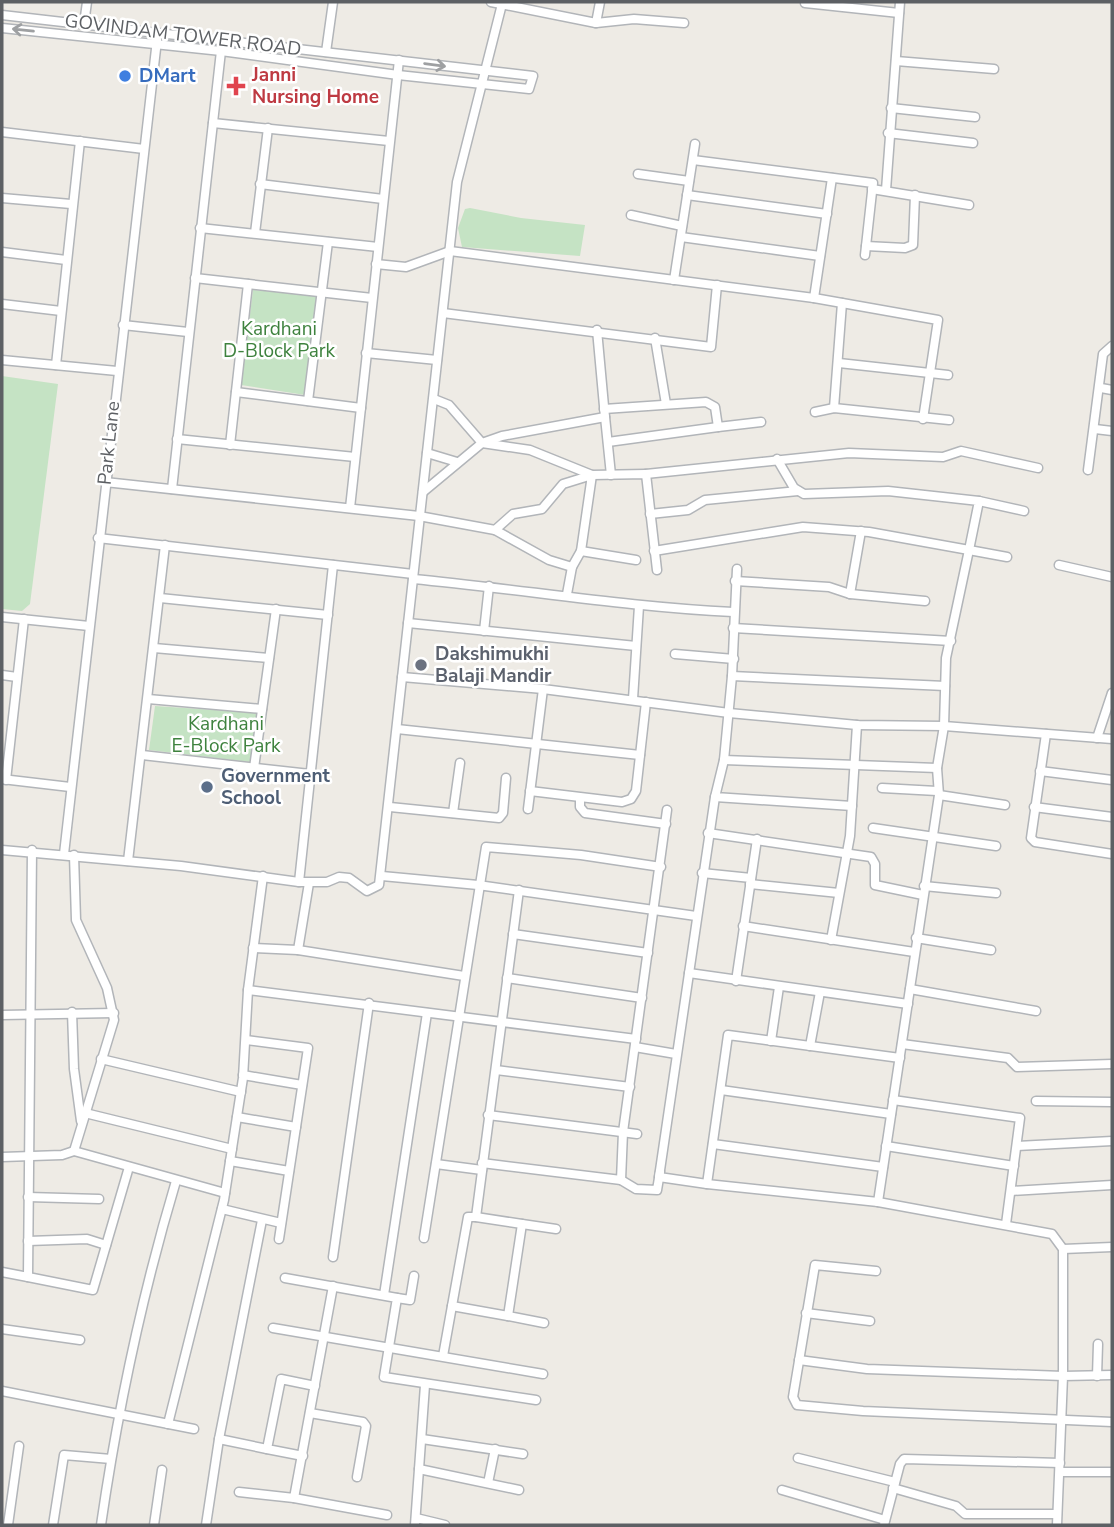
<svg xmlns="http://www.w3.org/2000/svg" width="1114" height="1527" font-family="'Nunito Sans',sans-serif">
<rect width="100%" height="100%" fill="#eeebe5"/>
<!-- green -->
<g fill="#c5e3c4">
<path d="M470,208L521,218L585,225L580,256L462,247L458,228L465,209Z"/>
<path d="M253,290L317,296L305,395L241,385Z"/>
<path d="M2,376L58,384L30,604L22,611L2,609Z"/>
<path d="M155,706L258,713L250,762L149,750Z"/>
</g>
<g fill="none" stroke-linecap="round" stroke-linejoin="round">
<defs>
<g id="minor">
<path d="M491,2L596,23L634,19L684,23"/>
<path d="M805,3L899,13"/>
<path d="M2,15L533,76L529,89L398,75L221,51L2,28"/>
<path d="M596,23L600,2"/>
<path d="M84,24L87,2"/>
<path d="M326,52L333,2"/>
<path d="M896,61L994,69"/>
<path d="M891,108L975,117"/>
<path d="M213,123L389,141"/>
<path d="M2,132L144,149"/>
<path d="M888,133L973,143"/>
<path d="M693,160L873,183L865,255"/>
<path d="M638,174L689,181"/>
<path d="M260,184L383,199"/>
<path d="M872,189L969,205"/>
<path d="M886,190L900,2"/>
<path d="M687,195L827,214"/>
<path d="M2,198L71,204"/>
<path d="M631,215L682,226"/>
<path d="M200,228L378,247"/>
<path d="M255,233L268,128"/>
<path d="M681,237L820,256"/>
<path d="M866,246L905,248L913,245L915,195"/>
<path d="M2,252L66,260"/>
<path d="M376,264L406,267L450,251L814,298L938,320L923,419"/>
<path d="M195,278L372,298"/>
<path d="M674,280L695,144"/>
<path d="M814,298L832,178"/>
<path d="M2,304L61,311"/>
<path d="M443,313L711,347L717,285"/>
<path d="M123,325L188,332"/>
<path d="M655,338L666,404"/>
<path d="M366,353L437,360"/>
<path d="M2,360L117,371"/>
<path d="M839,363L948,375"/>
<path d="M56,365L80,141"/>
<path d="M1101,388L1112,390"/>
<path d="M236,392L361,408"/>
<path d="M434,399L449,405L482,443L502,436L605,417L597,330"/>
<path d="M308,401L328,242"/>
<path d="M834,408L842,303"/>
<path d="M604,409L706,402L715,407L718,427L761,422"/>
<path d="M815,412L834,408L949,420"/>
<path d="M605,417L611,475"/>
<path d="M1095,429L1112,431"/>
<path d="M177,439L355,457"/>
<path d="M608,442L718,427"/>
<path d="M230,445L248,284"/>
<path d="M427,453L457,462"/>
<path d="M1088,470L1103,354L1112,346"/>
<path d="M646,474L849,453L943,457L961,451L1038,468"/>
<path d="M105,482L419,516L495,530L513,514L542,509L563,484L592,475L581,551L572,567L567,594"/>
<path d="M172,489L221,51"/>
<path d="M423,492L482,443L530,450L592,475L646,474L657,570"/>
<path d="M979,501L1024,511"/>
<path d="M350,508L399,60"/>
<path d="M650,514L688,510L705,500L798,491"/>
<path d="M495,530L549,560L572,567"/>
<path d="M98,538L413,574"/>
<path d="M581,551L636,560"/>
<path d="M654,551L803,527L869,532L969,550L979,501L888,491L804,494L794,488L777,459"/>
<path d="M1059,565L1112,577"/>
<path d="M413,579C520,589 626,607 733,612"/>
<path d="M735,581L829,587L850,594L925,601"/>
<path d="M850,594L861,531"/>
<path d="M160,598L328,615"/>
<path d="M2,617L89,626"/>
<path d="M408,623L636,646"/>
<path d="M733,628L951,641"/>
<path d="M484,631L489,586"/>
<path d="M154,648L269,658"/>
<path d="M675,654L734,659"/>
<path d="M2,675L17,677"/>
<path d="M732,676L737,569"/>
<path d="M402,677L543,689L729,713L857,725L944,726L1112,739"/>
<path d="M148,699L262,709"/>
<path d="M633,699L639,606"/>
<path d="M397,729L640,755"/>
<path d="M1046,734L1031,838L1035,842L1112,854"/>
<path d="M1097,738L1112,693"/>
<path d="M142,755L310,774"/>
<path d="M724,760L937,768"/>
<path d="M254,768L276,609"/>
<path d="M1040,771L1112,780"/>
<path d="M2,779L70,787"/>
<path d="M6,780L24,619"/>
<path d="M882,788L937,791"/>
<path d="M530,791L622,802L631,799L636,791L646,702"/>
<path d="M939,795L1005,805"/>
<path d="M580,798V807L585,813L666,824"/>
<path d="M852,806L715,797L724,760L732,676L945,686"/>
<path d="M390,807L499,818L503,813L506,778"/>
<path d="M1034,807L1112,817"/>
<path d="M528,809L543,689"/>
<path d="M453,813L460,763"/>
<path d="M873,828L996,846"/>
<path d="M708,833L871,857L875,864V885L923,895"/>
<path d="M2,850L181,866L299,882H327L339,877L349,878L367,891L379,885L457,182L502,4"/>
<path d="M32,850L28,1277L93,1290L129,1167"/>
<path d="M64,854L157,40"/>
<path d="M74,855L76,920L107,988L114,1020L74,1151L225,1193"/>
<path d="M128,861L165,545"/>
<path d="M702,873L751,878"/>
<path d="M382,876L478,885L696,916"/>
<path d="M299,882L333,565"/>
<path d="M750,884L839,893"/>
<path d="M924,886L996,893"/>
<path d="M743,926L914,952"/>
<path d="M513,934L648,953"/>
<path d="M916,938L991,950"/>
<path d="M831,940L850,836L857,725"/>
<path d="M253,948L298,950L464,976"/>
<path d="M298,950L309,883"/>
<path d="M689,973L908,1004"/>
<path d="M507,978L642,998"/>
<path d="M736,981L757,839"/>
<path d="M910,989L1036,1011"/>
<path d="M248,990L636,1039"/>
<path d="M72,1012L74,1069L81,1121"/>
<path d="M2,1015L114,1013"/>
<path d="M246,1040L308,1048L279,1239"/>
<path d="M771,1041L779,987"/>
<path d="M902,1044L1008,1058L1017,1067L1112,1064"/>
<path d="M810,1046L820,992"/>
<path d="M635,1047L676,1054"/>
<path d="M101,1059L241,1092"/>
<path d="M496,1070L630,1087"/>
<path d="M243,1075L302,1085"/>
<path d="M721,1090L891,1114"/>
<path d="M893,1100L1020,1118L1006,1224"/>
<path d="M1036,1101L1112,1102"/>
<path d="M85,1113L232,1149"/>
<path d="M488,1115L637,1134"/>
<path d="M237,1117L296,1127"/>
<path d="M713,1144L883,1167"/>
<path d="M886,1146L1014,1166"/>
<path d="M1017,1146L1112,1141"/>
<path d="M2,1157L62,1155L74,1151"/>
<path d="M230,1161L289,1171"/>
<path d="M482,1163L621,1180L623,1132L667,810"/>
<path d="M436,1164L482,1170"/>
<path d="M621,1180L636,1189L657,1190L660,1172"/>
<path d="M707,1184L659,1177L715,797"/>
<path d="M1011,1191L1112,1185"/>
<path d="M28,1197L99,1199"/>
<path d="M878,1202L939,795L937,768L944,726L946,658L969,550L1007,557"/>
<path d="M222,1209L281,1223"/>
<path d="M476,1217L522,1224L508,1316L544,1323"/>
<path d="M522,1224L556,1229"/>
<path d="M424,1238L486,847L581,855L661,867"/>
<path d="M28,1241L87,1239L106,1245"/>
<path d="M1063,1249L1112,1247"/>
<path d="M333,1257L369,1003"/>
<path d="M876,1271L815,1265L793,1397L797,1405L863,1411L1112,1422"/>
<path d="M2,1272L28,1277"/>
<path d="M285,1278L397,1298L384,1377L536,1400"/>
<path d="M384,1295L427,1013"/>
<path d="M397,1298L410,1300L414,1276"/>
<path d="M452,1306L508,1316"/>
<path d="M806,1313L870,1321"/>
<path d="M273,1328L543,1374"/>
<path d="M2,1329L80,1340"/>
<path d="M443,1356L468,1217H476L519,890"/>
<path d="M799,1360L867,1369L1063,1376V1249L1052,1234L878,1202L707,1184L728,1035L900,1058"/>
<path d="M1097,1376L1098,1344"/>
<path d="M2,1391L194,1429"/>
<path d="M310,1413L363,1422L366,1426L357,1477"/>
<path d="M168,1424L224,1200L243,1078L248,990L263,876"/>
<path d="M219,1439L267,1449"/>
<path d="M422,1439L523,1454"/>
<path d="M303,1456L267,1449L281,1379L315,1386"/>
<path d="M798,1458L895,1482"/>
<path d="M419,1469L519,1490"/>
<path d="M1060,1472H1112"/>
<path d="M488,1483L495,1449"/>
<path d="M893,1488L956,1506L965,1514H1057"/>
<path d="M782,1490L885,1520"/>
<path d="M239,1492L294,1498L333,1286"/>
<path d="M294,1498L387,1515"/>
<path d="M416,1518L445,1525"/>
<path d="M8,1525L19,1446"/>
<path d="M53,1525L64,1455L111,1459"/>
<path d="M101,1525C118,1408 142,1295 176,1181"/>
<path d="M154,1525L162,1470"/>
<path d="M206,1525L219,1439L262,1220"/>
<path d="M415,1525L425,1385"/>
<path d="M884,1525L900,1464L904,1459L1060,1463"/>
<path d="M1057,1525L1063,1376L1112,1375"/>
</g>
</defs>
<!-- minor casing -->
<use href="#minor" stroke="#b2b5b9" stroke-width="11"/>
<!-- minor -->
<use href="#minor" stroke="#fff" stroke-width="8"/>
</g>
<!-- one-way arrows -->
<defs><path id="oneway-shaft" d="M-6 0H5M1.5-3L5.5 0L1.5 3" fill="none" stroke-width="1.6" stroke-linecap="round" stroke-linejoin="round" transform="scale(1.75)"/></defs>
<g stroke="#9ea0a2">
<use href="#oneway-shaft" transform="translate(23 30) rotate(-174)"/>
<use href="#oneway-shaft" transform="translate(435 65) rotate(8)"/>
</g>
<!-- markers -->
<circle fill="#3f7fe0" stroke="#fff" stroke-width="2.5" cx="125" cy="76" r="7"/>
<path fill="#e0444e" stroke="#fff" stroke-width="2.5" d="M232.5 75.5h7v7h7v7h-7v7h-7v-7h-7v-7h7z"/>
<circle fill="#6b7280" stroke="#fff" stroke-width="2.5" cx="421" cy="665" r="7"/>
<circle fill="#5c6f8a" stroke="#fff" stroke-width="2.5" cx="207" cy="787" r="7"/>
<g text-anchor="middle" dominant-baseline="central" stroke-width="5" stroke-linejoin="round" paint-order="stroke">
<!-- street labels -->
<g font-size="19" fill="#5d6064" stroke="#fff">
<text transform="translate(183 35) rotate(7)">GOVINDAM TOWER ROAD</text>
<text transform="translate(109 443) rotate(-84)">Park Lane</text>
</g>
<!-- health labels -->
<g font-size="19" font-weight="bold" fill="#be3a42" stroke="#fff" text-anchor="start">
<text x="252" y="75">Janni<tspan x="252" dy="22">Nursing Home</tspan></text>
</g>
<!-- shop labels -->
<g font-size="19" font-weight="bold" fill="#366cbe" stroke="#fff" text-anchor="start">
<text x="139" y="76">DMart</text>
</g>
<!-- park labels -->
<g font-size="19" fill="#3e823e" stroke="#fff">
<text x="279" y="329">Kardhani<tspan x="279" dy="22">D-Block Park</tspan></text>
<text x="226" y="724">Kardhani<tspan x="226" dy="22">E-Block Park</tspan></text>
</g>
<!-- worship labels -->
<g font-size="19" font-weight="bold" fill="#5b616d" stroke="#fff" text-anchor="start">
<text x="435" y="654">Dakshimukhi<tspan x="435" dy="22">Balaji Mandir</tspan></text>
</g>
<!-- service labels -->
<g font-size="19" font-weight="bold" fill="#4e5e75" stroke="#fff" text-anchor="start">
<text x="221" y="776">Government<tspan x="221" dy="22">School</tspan></text>
</g>
</g>
<!-- border -->
<rect width="1114" height="1527" fill="none" stroke="#5d6064" stroke-width="7"/>
</svg>
